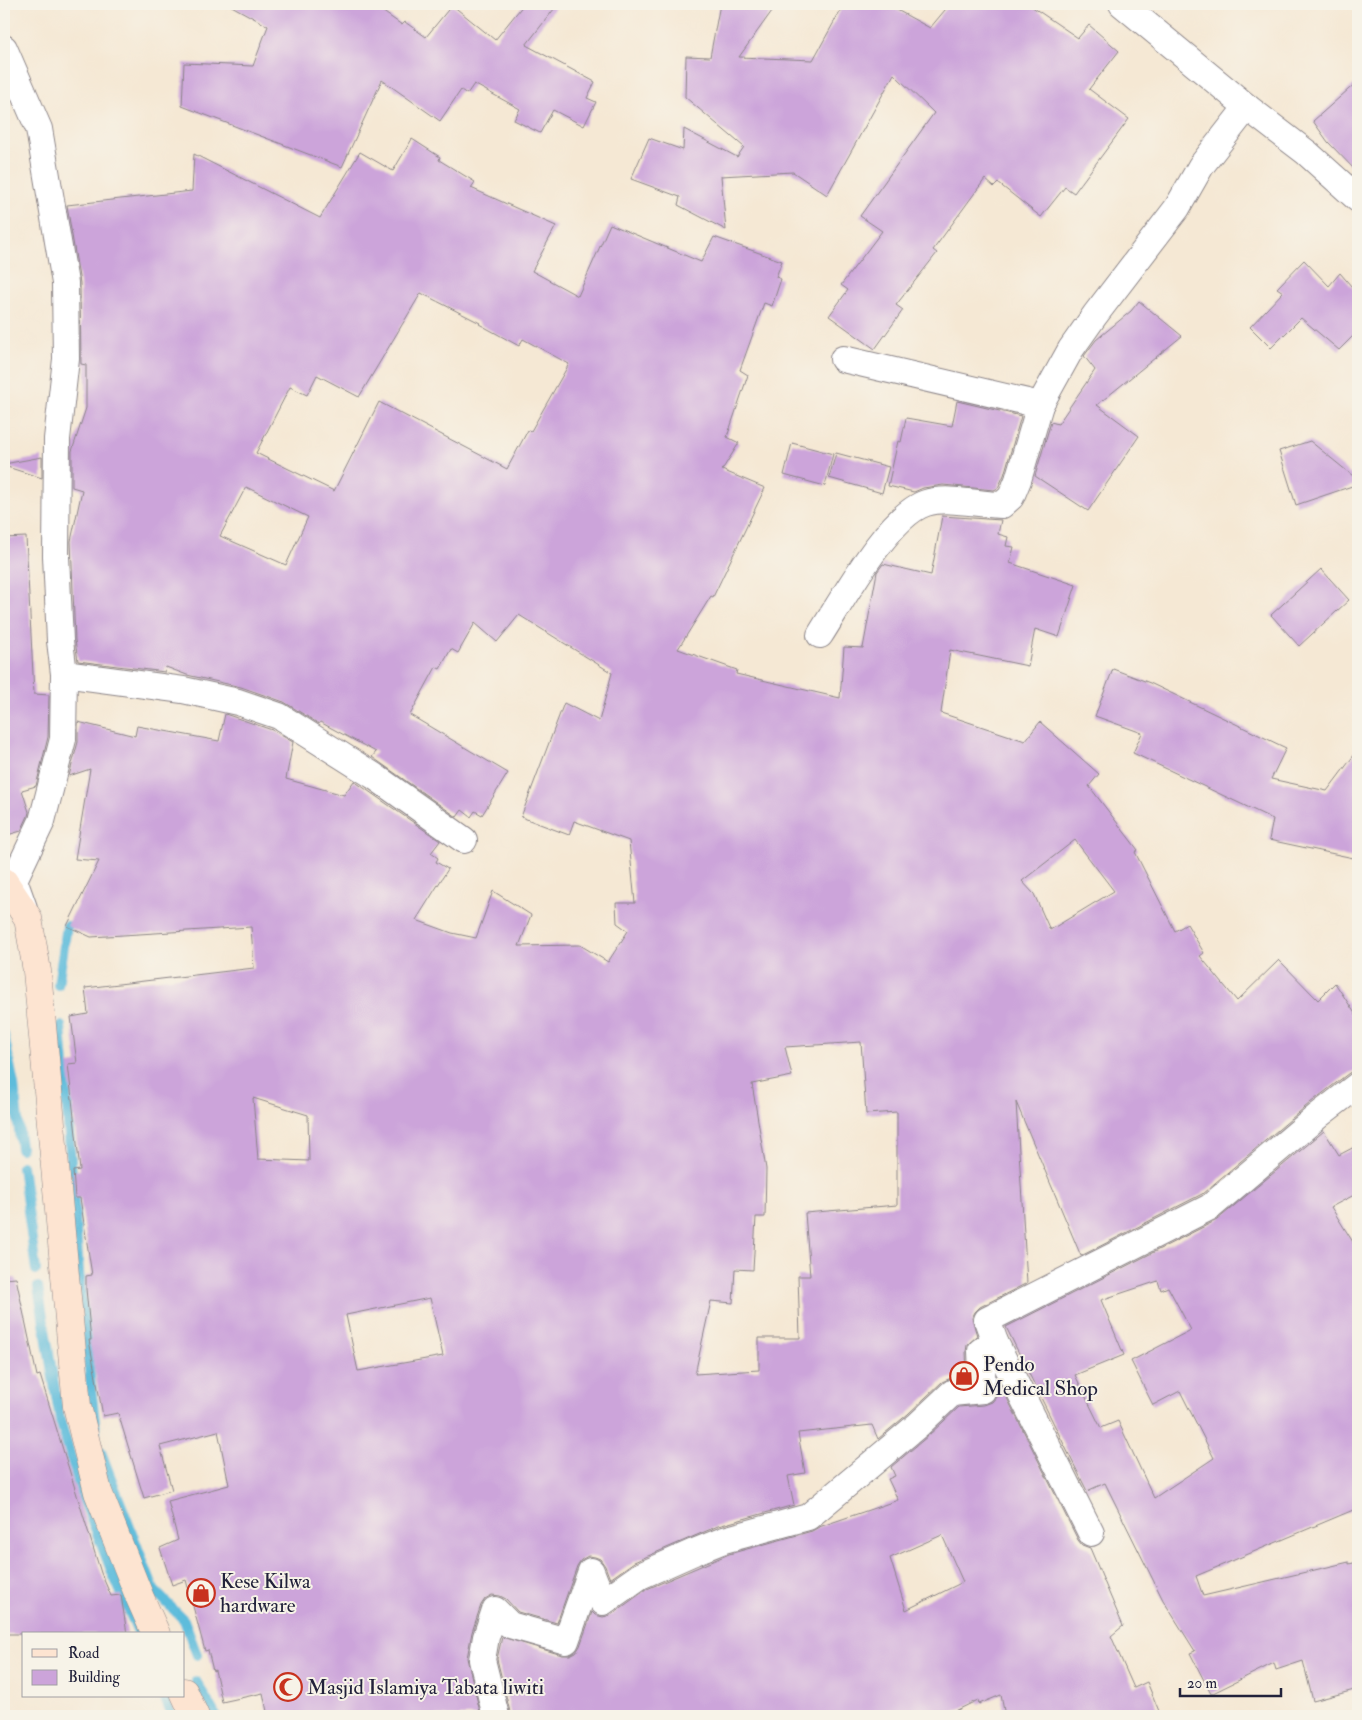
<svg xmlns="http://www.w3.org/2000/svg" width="1362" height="1720" font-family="'IM FELL Double Pica',serif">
<rect width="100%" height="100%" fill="#f7f3e8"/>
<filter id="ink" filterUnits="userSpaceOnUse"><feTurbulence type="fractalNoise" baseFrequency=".02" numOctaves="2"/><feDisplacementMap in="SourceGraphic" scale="10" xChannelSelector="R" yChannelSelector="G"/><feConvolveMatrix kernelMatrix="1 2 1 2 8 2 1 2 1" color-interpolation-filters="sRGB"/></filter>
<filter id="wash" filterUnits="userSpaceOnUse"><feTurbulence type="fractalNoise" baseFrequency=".0096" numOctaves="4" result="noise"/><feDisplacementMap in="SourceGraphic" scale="20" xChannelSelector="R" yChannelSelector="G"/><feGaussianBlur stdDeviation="1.12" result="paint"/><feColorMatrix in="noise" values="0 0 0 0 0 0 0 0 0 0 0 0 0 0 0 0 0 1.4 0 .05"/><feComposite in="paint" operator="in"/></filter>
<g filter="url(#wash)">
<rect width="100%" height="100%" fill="#f5e8d4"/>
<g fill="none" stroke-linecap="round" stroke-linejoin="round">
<!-- stream -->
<g stroke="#5dbcdb" stroke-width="10">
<path d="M58,985L67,926"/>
<path d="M61,1026L81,1299L96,1431"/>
<path d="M4,1035L14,1085L21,1149"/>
<path d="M22,1166L36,1270"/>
<path d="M38,1287L60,1420L83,1497L111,1570L139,1634"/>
<path d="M101,1452L154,1590L184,1620L197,1655"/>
<path d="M196,1681L216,1716"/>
<path d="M164,1696L172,1716"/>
</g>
</g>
<g id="blocks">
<!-- building -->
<g fill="#cca4da" fill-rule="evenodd">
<path d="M228,4H372L402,25L405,22L426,37L452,5L495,40L524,4H558L526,45L595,82L587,98L596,102L584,126L553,110L540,133L514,120L520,109L474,84L467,94L461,90L440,121L382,80L342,167L182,106L184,63L253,66L268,26Z"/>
<path d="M720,4H777L739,57L813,60L844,4H886L930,28L950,4H1028L1078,38L1089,25L1119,51L1089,89L1129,119L1074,193L1065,187L1041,217L998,183L994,187L985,179L933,250L937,253L896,305L903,310L875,349L829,316L848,290L841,285L882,231L860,216L934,113L894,74L827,195L793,172L721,176L726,230L678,205L680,197L631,179L649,138L683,150L684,129L737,157L744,147L685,97L686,56L710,57Z"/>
<path d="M1358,81V173L1328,142L1313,121Z"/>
<path d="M412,139L440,157L439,160L475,182L471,188L556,226L532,271L578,296L610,224L701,262L714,237L782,261L776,277L781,279L772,306L764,303L740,370L748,375L727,437L739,443L722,470L765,488L713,597L711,596L678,649L737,670L736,674L840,698L844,647L863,648L877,572L883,564L931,575L942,516L1001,520L998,534L1008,537L1006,546L1014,547L1010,563L1076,585L1059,637L1035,629L1028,666L950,650L941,713L1025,741L1040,722L1099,774L1089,786L1138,850L1135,852L1175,931L1187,924L1204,953L1200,956L1237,1001L1279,960L1318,1000L1335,983L1358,1018V1070L1349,1073L1310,1103L1202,1194L1081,1256L1016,1102L1027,1283L980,1307L975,1312L972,1318L977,1336L967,1345L966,1352L967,1376L951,1378L942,1382L908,1414L878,1439L872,1425L798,1433L805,1473L788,1476L794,1505L718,1526L634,1562L610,1579L605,1566L600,1559L595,1557L588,1556L581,1560L577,1566L557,1623L518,1612L506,1599L500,1596L492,1595L485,1599L481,1605L472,1632L467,1658L481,1716H268L263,1693L222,1702L215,1670L213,1671L208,1650L205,1651L186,1580L172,1585L160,1548L178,1540L168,1501L229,1485L218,1431L160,1446L172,1490L144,1498L118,1413L103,1416L89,1340H91L86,1289V1276L92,1275L80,1198H75L73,1171L80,1170L68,1064L77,1063L71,1017L88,1014L85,988L254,968L251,927L91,937L67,926L99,861L75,859L90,769L69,776L78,742V722L135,736L137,726L219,741L225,714L272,730L293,742L286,779L344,795L354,781L440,841L431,853L438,858L436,862L448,869L416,920L452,933L476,938L493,891L531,915L519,946L580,945L608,962L628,931L617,923L616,903H635L629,841L574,821L569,835L521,817L564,703L599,721L612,673L519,615L497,642L475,623L458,653L451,649L440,669L436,667L410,715L508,773L482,815L475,811L471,817L462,810L457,817L372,757L376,752L320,722L319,724L284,702L241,687L187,675L166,667L165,672L78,661L75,640L71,541L82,490L72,487V451L86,408V365L81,364L80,283L67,205L192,191L194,154L320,218L360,152L393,171ZM421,293L480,323L479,324L519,346L523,339L569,364L531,431L528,430L507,469L379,402L334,491L256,453L290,387L307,395L317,375L359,397ZM246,487L308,517L286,565L220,536ZM1075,840L1114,891L1050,930L1034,894L1022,881ZM861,1042L866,1114L897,1112V1205L805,1213L810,1276H798L800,1338H759V1370L695,1374L711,1301L733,1303L735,1269L753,1270L756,1217H765L766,1169L752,1084L792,1076L785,1047ZM253,1098L308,1115L309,1161L258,1159ZM430,1298L443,1356L358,1371L346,1315Z"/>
<path d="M1304,260L1329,286L1340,273L1358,294V331L1339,350L1301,318L1271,348L1250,327L1283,292L1277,288Z"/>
<path d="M1139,301L1182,336L1097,405L1139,436L1088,511L1035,476L1051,422L1058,424L1095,370L1084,356L1096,340L1131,311Z"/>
<path d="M957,401L1021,416L1004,475L998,488L994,490L943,485L923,488L914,492L888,486L898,441L901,442L906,418L952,426Z"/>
<path d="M1310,441L1358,480V484L1296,505L1279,451Z"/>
<path d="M792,443L833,454L825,486L784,475Z"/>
<path d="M836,453L889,467L882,493L829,478Z"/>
<path d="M42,457V478L4,466V464Z"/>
<path d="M26,537L34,694L49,695L48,737L36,786L22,790L29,812L28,816L21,831L4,836V538Z"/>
<path d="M1321,569L1349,600L1299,646L1271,615Z"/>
<path d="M1113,669L1150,683L1286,748L1271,779L1327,791L1358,750V859L1269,840L1273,819L1133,753L1142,733L1095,716Z"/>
<path d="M1324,1131L1339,1155L1358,1145V1193L1331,1207L1358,1250V1508L1196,1576L1203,1596L1349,1562V1564L1358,1562V1689L1313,1701L1303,1661L1276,1670L1274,1663L1211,1694L1190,1653L1195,1651L1163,1600L1105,1483L1087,1491L1006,1327L1217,1220ZM1158,1281L1161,1290L1168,1287L1191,1330L1131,1361L1153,1405L1180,1391L1214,1458L1154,1498L1118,1421L1101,1428L1075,1375L1124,1355L1101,1300Z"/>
<path d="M16,1278L37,1376L40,1375L101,1573L111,1596L121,1595L127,1634H4V1279Z"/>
<path d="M998,1380L1078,1540L1082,1545L1090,1548L1123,1626L1111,1636L1134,1688L1147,1682L1161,1716H1005L1001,1695L979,1704L978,1700L945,1716H511L497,1659L502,1637L562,1655H570L576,1652L580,1646L592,1612L595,1615L603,1617L611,1615L647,1589L729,1554L812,1531L819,1527L898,1500L888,1479L895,1476L891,1467L928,1436L959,1407L984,1405L992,1402L997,1396ZM942,1535L963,1582L906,1610L890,1558Z"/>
</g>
</g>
</g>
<g filter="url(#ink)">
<use href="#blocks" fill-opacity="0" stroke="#8c8588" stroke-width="1"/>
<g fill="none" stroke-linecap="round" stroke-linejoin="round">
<defs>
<g id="minor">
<path d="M1122,4L1247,107L1307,153L1358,199"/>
<path d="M4,48L39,129L65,283L66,359L57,439L56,556L60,641L64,674L63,739L42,821L14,880L24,908"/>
<path d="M843,359L1040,405"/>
<path d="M820,635C842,601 888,515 926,503C949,496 978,505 1002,505L1011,497L1018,480L1040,405L1071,349L1095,315L1177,208L1201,166L1247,107"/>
<path d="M64,674L183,690L238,702L279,716L374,776L464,840"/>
<path d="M995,1342L1091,1533"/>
<path d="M496,1716L482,1660L486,1637L495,1610L510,1625L566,1641L591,1571L603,1602L640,1576L694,1552L724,1540L808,1517L918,1425L952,1393L983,1390L981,1351L995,1342L987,1320L1210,1207L1319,1115L1358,1085"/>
</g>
<g id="secondary">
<path d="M4,882L28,918L37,971L77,1406L98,1492L140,1598L156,1634"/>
<path d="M184,1692L195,1716"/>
</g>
</defs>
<!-- minor casing -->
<use href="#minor" stroke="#8c8588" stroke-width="28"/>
<!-- secondary casing -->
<use href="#secondary" stroke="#8c8588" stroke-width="29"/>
<!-- minor -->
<use href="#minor" stroke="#fff" stroke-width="26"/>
<!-- secondary -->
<use href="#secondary" stroke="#fde4d1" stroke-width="28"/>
</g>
</g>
<!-- icons -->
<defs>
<symbol id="shop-ring" viewBox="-11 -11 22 22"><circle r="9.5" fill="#f7f3e8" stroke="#c8321e" stroke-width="1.5"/><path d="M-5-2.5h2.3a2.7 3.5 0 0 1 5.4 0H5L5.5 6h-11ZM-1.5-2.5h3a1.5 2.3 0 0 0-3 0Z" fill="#c8321e"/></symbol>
<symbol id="mosque-ring" viewBox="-11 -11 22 22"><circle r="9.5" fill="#f7f3e8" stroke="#c8321e" stroke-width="1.5"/><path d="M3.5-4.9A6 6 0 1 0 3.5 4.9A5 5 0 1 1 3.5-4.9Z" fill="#c8321e"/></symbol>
</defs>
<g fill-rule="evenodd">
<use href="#shop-ring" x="948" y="1360" width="32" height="32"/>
<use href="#shop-ring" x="185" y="1577" width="32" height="32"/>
<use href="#mosque-ring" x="272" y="1671" width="32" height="32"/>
</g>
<g text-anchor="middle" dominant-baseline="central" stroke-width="4" stroke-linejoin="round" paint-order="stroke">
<!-- poi labels -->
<g font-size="21" fill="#22223b" stroke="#f7f3e8" text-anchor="start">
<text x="983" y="1364">Pendo<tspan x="983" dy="24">Medical Shop</tspan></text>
<text x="220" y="1581">Kese Kilwa<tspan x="220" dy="24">hardware</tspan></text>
<text x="307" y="1687">Masjid Islamiya Tabata liwiti</text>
</g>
</g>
<!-- margin -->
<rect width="1362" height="1720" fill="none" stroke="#f7f3e8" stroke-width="20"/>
<!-- legend -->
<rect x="22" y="1632" width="162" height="65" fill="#f7f3e8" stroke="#a29fa3"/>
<rect x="32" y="1649" width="25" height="8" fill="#fde4d1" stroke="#a29fa3"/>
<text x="68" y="1658" font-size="15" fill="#22223b">Road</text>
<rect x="32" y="1670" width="25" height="15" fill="#cca4da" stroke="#a29fa3"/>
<text x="68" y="1682" font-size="15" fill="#22223b">Building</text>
<!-- scale -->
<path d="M1180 1688v8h101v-8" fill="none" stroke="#22223b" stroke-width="2.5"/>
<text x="1187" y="1688" font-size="15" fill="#22223b" stroke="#f7f3e8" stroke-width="4" paint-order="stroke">20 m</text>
</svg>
